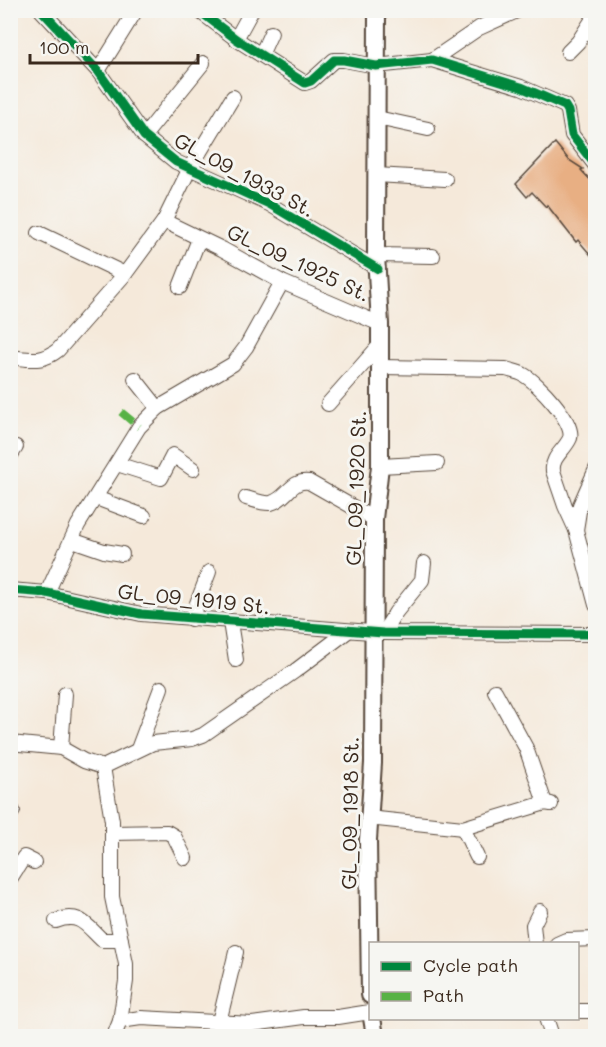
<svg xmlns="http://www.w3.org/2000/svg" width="606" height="1047" font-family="Mali,sans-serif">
<rect width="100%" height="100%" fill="#f6f6f2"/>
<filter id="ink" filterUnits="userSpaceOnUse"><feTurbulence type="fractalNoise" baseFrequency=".0167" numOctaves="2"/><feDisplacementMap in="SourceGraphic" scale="12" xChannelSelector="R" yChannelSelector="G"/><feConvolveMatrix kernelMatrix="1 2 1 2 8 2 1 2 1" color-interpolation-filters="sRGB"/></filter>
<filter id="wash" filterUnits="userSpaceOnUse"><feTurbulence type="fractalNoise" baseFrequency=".008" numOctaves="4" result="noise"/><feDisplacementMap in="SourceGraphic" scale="24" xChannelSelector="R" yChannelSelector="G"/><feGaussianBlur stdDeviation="1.35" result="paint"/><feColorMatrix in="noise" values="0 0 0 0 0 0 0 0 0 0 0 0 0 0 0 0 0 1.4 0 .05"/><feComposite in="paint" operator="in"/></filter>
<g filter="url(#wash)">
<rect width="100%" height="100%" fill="#f5e9da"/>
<g id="blocks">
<!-- building -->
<path fill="#e8af83" d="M555,143L569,160L583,169L581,170L596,186V261L578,240L576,242L547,205L546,207L532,192L527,197L516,184Z"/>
</g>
</g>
<g filter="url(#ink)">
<use href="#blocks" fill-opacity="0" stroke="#57473a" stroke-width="1.5"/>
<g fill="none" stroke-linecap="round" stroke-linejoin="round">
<defs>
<g id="minor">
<path d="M41,10L98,71L144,136L176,162L269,204L378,269"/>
<path d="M198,10L236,39L305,83L311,81L334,60H344L376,66L432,60L521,87L565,106L568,111L572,135L596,166"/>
<path d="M236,39L252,10"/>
<path d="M568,52L578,42L596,14"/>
<path d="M261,55L271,33"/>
<path d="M432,60L479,28L519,10"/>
<path d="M98,71L136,10"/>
<path d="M377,118L428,129"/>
<path d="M144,136L203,63"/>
<path d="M376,175L445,179"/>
<path d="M164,221L222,249L282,282L380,324"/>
<path d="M39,233L125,274"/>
<path d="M376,255L433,256"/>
<path d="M180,287L199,239"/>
<path d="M10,357C30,359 42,363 58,350L125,274L164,221L190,168L233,97"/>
<path d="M380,367L506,369C512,371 519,372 524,375C537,382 575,422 570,438C565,450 551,457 553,471L565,506L576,530L596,605"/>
<path d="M135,379L158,408"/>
<path d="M328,404L380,345"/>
<path d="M10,456L16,447"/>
<path d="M117,464L161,478L173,455L193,469"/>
<path d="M380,466L437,463"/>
<path d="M96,498L144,516"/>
<path d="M246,498C254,500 263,504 271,503C287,499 291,479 309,482L374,519"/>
<path d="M576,530L580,505L596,469"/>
<path d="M72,540L104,551L122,554"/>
<path d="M10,590L47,593L141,614L383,633L596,634"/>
<path d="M47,593L78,525L139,427L158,408L233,364L246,347L282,282"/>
<path d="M191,619L209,572"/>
<path d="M230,622L236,660"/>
<path d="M383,633L396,612L422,580L424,563"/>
<path d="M495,691L526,748L545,803"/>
<path d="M10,743L61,748L84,761L103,767L153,743L192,739L203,735L295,671L348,631"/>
<path d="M61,748L65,694"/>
<path d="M138,749L161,688"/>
<path d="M103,767L112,821V897L126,964V981L120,1021L114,1036"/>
<path d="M10,786L11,785"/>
<path d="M10,812L13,811"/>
<path d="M368,818L463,828L545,803L551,804"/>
<path d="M463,828L477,857"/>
<path d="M112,833L167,832L174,836L185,858"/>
<path d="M10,879L24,857L34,862"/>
<path d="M56,921C80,912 86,925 102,940H121"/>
<path d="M535,944L533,925L540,911"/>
<path d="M557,944L566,940L596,939"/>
<path d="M578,1011H596"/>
<path d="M546,1018L552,1036"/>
<path d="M120,1021L141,1018L252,1024L304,1017H338L370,1012"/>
<path d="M219,1022L236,952"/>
</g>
<g id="major">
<path d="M370,995L368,840L373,763L374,519L380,466V324L376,255L377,10"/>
<path d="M372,1018L375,1036"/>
</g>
</defs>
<!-- minor casing -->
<use href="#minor" stroke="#57473a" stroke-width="16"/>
<!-- major casing -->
<use href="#major" stroke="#57473a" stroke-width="20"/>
<!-- minor -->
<use href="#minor" stroke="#fff" stroke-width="14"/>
<!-- major -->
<use href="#major" stroke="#fff" stroke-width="16"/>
<!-- quiet -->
<path stroke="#57b245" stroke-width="8" stroke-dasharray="15 8" stroke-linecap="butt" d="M121,412L139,427"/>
<defs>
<g id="cycleway">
<path d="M41,10L98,71L144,136L176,162L269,204L378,269"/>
<path d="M198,10L236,39L305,83L311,81L334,60H344L376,66L432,60L521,87L565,106L568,111L572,135L596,166"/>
<path d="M10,590L47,593L141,614L383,633L596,634"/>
</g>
</defs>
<!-- cycleway casing -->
<use href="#cycleway" stroke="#f6f6f2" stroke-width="13"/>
<!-- cycleway -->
<use href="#cycleway" stroke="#00873e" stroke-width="9"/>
</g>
</g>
<g text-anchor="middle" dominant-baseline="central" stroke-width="6" stroke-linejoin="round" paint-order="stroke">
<!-- street labels -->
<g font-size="21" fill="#3b2a1e" stroke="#f6f6f2">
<text transform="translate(245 174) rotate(28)">GL_09_1933 St.</text>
<text transform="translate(299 262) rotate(25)">GL_09_1925 St.</text>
<text transform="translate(355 488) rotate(-88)">GL_09_1920 St.</text>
<text transform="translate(194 598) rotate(6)">GL_09_1919 St.</text>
<text transform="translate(349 813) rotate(-89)">GL_09_1918 St.</text>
</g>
</g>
<!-- margin -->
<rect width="606" height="1047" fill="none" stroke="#f6f6f2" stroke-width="36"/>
<!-- legend -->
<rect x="369" y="942" width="210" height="78" fill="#f6f6f2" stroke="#aba49d" stroke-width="1.5"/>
<rect x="381" y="962" width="30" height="9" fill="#00873e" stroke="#aba49d" stroke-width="1.5"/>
<text x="423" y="972" font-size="18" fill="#3b2a1e">Cycle path</text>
<rect x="381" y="992" width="30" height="9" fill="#57b245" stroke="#aba49d" stroke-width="1.5"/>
<text x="423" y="1002" font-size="18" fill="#3b2a1e">Path</text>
<!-- scale -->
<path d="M30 54v9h168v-9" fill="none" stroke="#3b2a1e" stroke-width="3"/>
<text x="39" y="54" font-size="18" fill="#3b2a1e" stroke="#f6f6f2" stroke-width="4.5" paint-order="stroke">100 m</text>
</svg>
